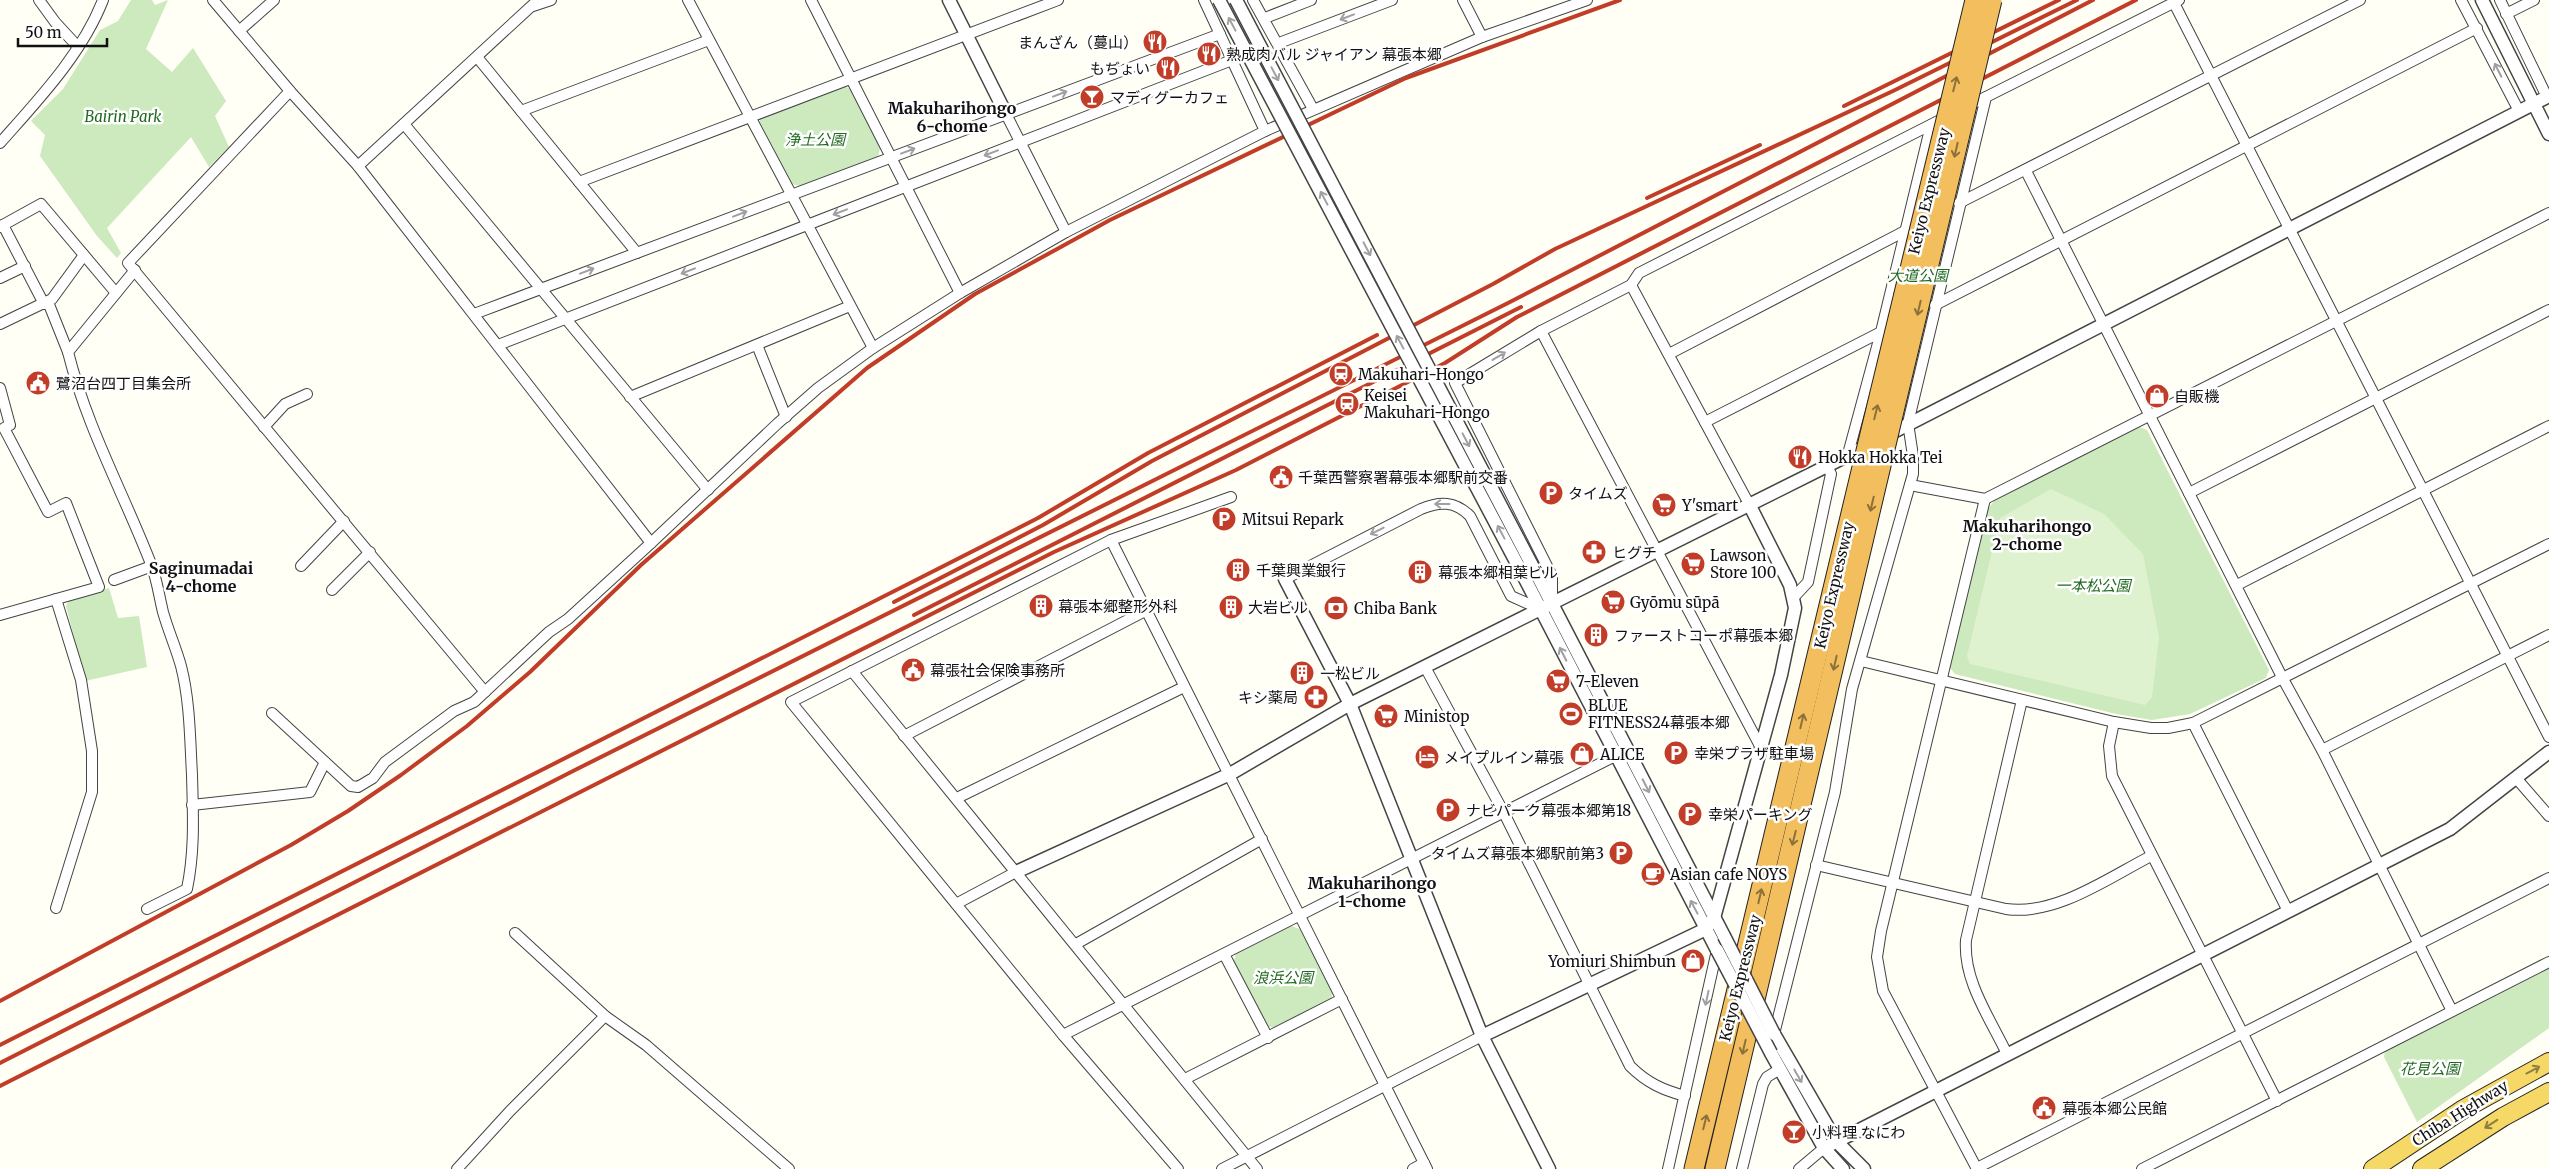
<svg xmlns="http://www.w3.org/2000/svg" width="2549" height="1169" font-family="Merriweather,'Noto Sans JP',serif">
<rect width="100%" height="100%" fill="#fffff5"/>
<!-- green -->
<g fill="#cceabd">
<path d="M131,0H152L155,5L168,0L146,49L172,72L193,48L226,101L215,116L229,147L209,167L191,137L107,228L121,253L117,258L97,236L40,156L45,135L31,121L63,89L100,30L118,21Z"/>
<path d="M843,86L851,89L880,148L878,158L801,186L791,184L758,125L761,117Z"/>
<path d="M2139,427L2147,430L2269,670L2266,678L2190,714L2152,720L2116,714L1955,674L1950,668L1988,509L1994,501Z"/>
<path d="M109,588L118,618L139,616L147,667L85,681L66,606L69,600Z"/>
<path d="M1291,926L1300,929L1333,991L1331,1000L1276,1028L1266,1026L1233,963L1236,954Z"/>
<path d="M2549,968V1028L2417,1122L2384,1057L2385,1051Z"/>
</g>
<!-- pitch -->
<path fill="#dff2cf" d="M2051,489L2104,514L2143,554L2159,637L2152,697L2145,705L1970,664L1967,656L2000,518Z"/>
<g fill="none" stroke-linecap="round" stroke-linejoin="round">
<defs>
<g id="minor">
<path d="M39,0L55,22L78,47"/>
<path d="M213,0L290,91L358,166L651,543"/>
<path d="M688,0L873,348"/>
<path d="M811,0L960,293"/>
<path d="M1204,0L1265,131"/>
<path d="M1253,0L1313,109"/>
<path d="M1463,0L1482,37"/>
<path d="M2461,0L2519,111"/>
<path d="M2500,0L2547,97"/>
<path d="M2174,3L2549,737"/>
<path d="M533,6L551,0"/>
<path d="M2506,14L2534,0"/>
<path d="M1265,18L1311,0"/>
<path d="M239,31L274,0"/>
<path d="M1279,43L1392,0"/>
<path d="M477,57L637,253"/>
<path d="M290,91L128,263L485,692"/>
<path d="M1966,107L2179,0"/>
<path d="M521,111L709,40"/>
<path d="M1006,114L1066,232"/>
<path d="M404,124L708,490"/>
<path d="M0,143C38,100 82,54 103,0"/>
<path d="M358,166L538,0"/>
<path d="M2026,171L2283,679L2322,750L2452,1011"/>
<path d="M579,182L1058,0"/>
<path d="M1959,203L2360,0"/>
<path d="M3,225L41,204L116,293"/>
<path d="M0,227L3,225L44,304"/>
<path d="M135,270L68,352C87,428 123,492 151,564C157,579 159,596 163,612C168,630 176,648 181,666C190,701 190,739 192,775C193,814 195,850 187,889L147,909"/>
<path d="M0,278L25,266"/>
<path d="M1631,285L1749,504"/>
<path d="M48,302L68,352"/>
<path d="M1935,305L2477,28"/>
<path d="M474,314L1220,34"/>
<path d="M0,324L52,299L84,255"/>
<path d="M1541,331L1760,746"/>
<path d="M498,345L1232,60"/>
<path d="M757,345L786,417"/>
<path d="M1669,354L1905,231"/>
<path d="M0,388L10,425L4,428L48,512L66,503L99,587L0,615"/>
<path d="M630,397L850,306"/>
<path d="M1705,422L1881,332"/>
<path d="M264,427L285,404L307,394"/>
<path d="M1848,454L1881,332L1931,125"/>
<path d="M1910,485L1985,499L2549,213"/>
<path d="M2189,493L2549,310"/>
<path d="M1111,540L1427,1169"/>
<path d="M301,566L344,521"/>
<path d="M1285,579L1421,509C1440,501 1455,501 1470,516L1511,596L1540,609"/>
<path d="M114,580L152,566"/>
<path d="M2237,585L2549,426"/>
<path d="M332,590L370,552"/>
<path d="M1794,597L1808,582L1831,474L1827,466"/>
<path d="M1552,603V576L1455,383L1541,331L1631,285L1639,273L1946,117"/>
<path d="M1861,661L2114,722L2151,728H2168L2193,723L2549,544"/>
<path d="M1425,667L1504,813L1630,1066C1647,1083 1663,1090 1685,1096"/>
<path d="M852,671L1257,1169"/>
<path d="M272,713L351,786L358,787L373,778L385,762L454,711L474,702L549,632L568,619L651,543L777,424L818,388L873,348L960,293L1066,232L1265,131L1482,37L1587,0"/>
<path d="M2114,722L2109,746L2112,776L2277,1101"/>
<path d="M2193,723L2288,911"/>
<path d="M904,736L1147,610"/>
<path d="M2322,750L2549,635"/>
<path d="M2516,778L2549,816"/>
<path d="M957,798L1184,687"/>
<path d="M192,805L310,792L325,762"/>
<path d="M1816,865L2006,909C2056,916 2108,878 2151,856"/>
<path d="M956,904L1016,872"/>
<path d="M56,908L92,792V751L81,680L56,599"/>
<path d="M515,933L605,1016L646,1045L789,1169"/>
<path d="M1076,944L1262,839"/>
<path d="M1224,954L1268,1038"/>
<path d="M1774,1034L1835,792L1852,689L1913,474V456L1908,423L1986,97"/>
<path d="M1063,1035L1615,756"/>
<path d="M2007,1054C1990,1018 1963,981 1966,940L2022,700"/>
<path d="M1185,1079L1342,999"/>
<path d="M1977,1168L2549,878"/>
<path d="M457,1169L510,1111L605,1016"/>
<path d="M1178,1169L1063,1035L791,702L1111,540L1231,497"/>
<path d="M1222,1169L1482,1036"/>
<path d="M1413,1169L1424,1163"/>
<path d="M1668,1169L1717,950"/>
<path d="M1742,1169L1763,1084L1767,1077L1780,1069"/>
<path d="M1799,1169L1824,1148"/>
<path d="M1977,1169L1883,991L1877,957L1881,931L1985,499"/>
<path d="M2142,1169L2549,962"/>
</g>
<g id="tertiary">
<path d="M949,0L1006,114"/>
<path d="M2482,0L2549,134"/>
<path d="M1534,569L1724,936"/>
<path d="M1523,575L1717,950"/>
<path d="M1285,579L1350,704L1482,1036L1549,1169"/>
<path d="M1016,872L1230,774L1350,704L1827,466L2549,96"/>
<path d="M1774,1034L1836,1141L1864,1169"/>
<path d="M1482,1036L1706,929L1714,918L1781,675L1795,608L1790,585L1749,504"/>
<path d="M1771,1053L1824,1148L1843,1169"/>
<path d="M1824,1148L2450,829L2549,752"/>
</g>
<g id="trunk">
<path d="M2373,1169L2462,1110L2549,1062"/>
<path d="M2422,1169L2503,1117L2549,1092"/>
</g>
<g id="motorway">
<path d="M1694,1169L1864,459"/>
<path d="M1715,1169L1883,457"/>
</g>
</defs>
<!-- minor casing -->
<use href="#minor" stroke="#444" stroke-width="12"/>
<!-- tertiary casing -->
<use href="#tertiary" stroke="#444" stroke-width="15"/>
<!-- trunk casing -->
<use href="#trunk" stroke="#222" stroke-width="20"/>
<!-- motorway casing -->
<use href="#motorway" stroke="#222" stroke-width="21"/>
<!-- minor -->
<use href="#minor" stroke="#fff" stroke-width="10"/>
<!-- tertiary -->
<use href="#tertiary" stroke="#fff" stroke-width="12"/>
<!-- trunk -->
<use href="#trunk" stroke="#f5d865" stroke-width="18"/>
<!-- motorway -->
<use href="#motorway" stroke="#f3bf5e" stroke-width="19"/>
<!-- rail -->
<g stroke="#c23d28" stroke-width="4">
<path d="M1844,106L2059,0"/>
<path d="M1647,198L1760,145"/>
<path d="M894,602L1043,525L1152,461L1493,284L1555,249L1893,91L2077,0"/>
<path d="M914,615L1521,307"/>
<path d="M0,1001L291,845L348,811L401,775L467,726L530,672L641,565L867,368L975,294L1110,220L1406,78L1620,0"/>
<path d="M0,1045L1038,518L1148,453L1377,335"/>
<path d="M0,1063L575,770L1508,303L2093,0"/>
<path d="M0,1086L1054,552L1236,470L1445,363L1517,317L2136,0"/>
</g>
<defs>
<g id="tertiary-bridge">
<path d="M1219,0L1523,575"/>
<path d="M1236,0L1534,569"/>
<path d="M1724,936L1774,1034"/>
<path d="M1717,950L1771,1053"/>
</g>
<g id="motorway-bridge">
<path d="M1883,457L1992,0"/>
<path d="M1864,459L1975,0"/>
</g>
</defs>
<!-- tertiary-bridge casing -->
<use href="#tertiary-bridge" stroke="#444" stroke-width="15" stroke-linecap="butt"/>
<!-- motorway-bridge casing -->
<use href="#motorway-bridge" stroke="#222" stroke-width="21" stroke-linecap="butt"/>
<!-- tertiary-bridge -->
<use href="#tertiary-bridge" stroke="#fff" stroke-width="12"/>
<!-- motorway-bridge -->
<use href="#motorway-bridge" stroke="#f3bf5e" stroke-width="19"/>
</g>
<!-- one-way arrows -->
<defs><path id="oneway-shaft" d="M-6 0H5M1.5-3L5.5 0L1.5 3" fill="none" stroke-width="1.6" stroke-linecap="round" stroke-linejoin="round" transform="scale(1.25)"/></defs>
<g stroke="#a0a0a0">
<use href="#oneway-shaft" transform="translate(1347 17) rotate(159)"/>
<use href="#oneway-shaft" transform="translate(1232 24) rotate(-118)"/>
<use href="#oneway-shaft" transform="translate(2498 70) rotate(-117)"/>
<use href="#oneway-shaft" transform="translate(1275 74) rotate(62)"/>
<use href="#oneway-shaft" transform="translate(1060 94) rotate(-21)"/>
<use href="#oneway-shaft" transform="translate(908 151) rotate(-21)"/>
<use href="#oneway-shaft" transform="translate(991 153) rotate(159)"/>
<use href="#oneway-shaft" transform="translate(1324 198) rotate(-118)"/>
<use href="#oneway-shaft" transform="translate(840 212) rotate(159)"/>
<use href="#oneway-shaft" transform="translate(740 214) rotate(-21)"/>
<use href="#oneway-shaft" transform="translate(1367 249) rotate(62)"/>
<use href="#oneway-shaft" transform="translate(587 271) rotate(-21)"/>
<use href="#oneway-shaft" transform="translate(688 271) rotate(159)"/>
<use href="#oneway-shaft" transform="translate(1400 342) rotate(-118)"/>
<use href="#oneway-shaft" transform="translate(1499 356) rotate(-31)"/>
<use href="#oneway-shaft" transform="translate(1466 440) rotate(62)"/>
<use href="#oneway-shaft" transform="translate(1442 504) rotate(180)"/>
<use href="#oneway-shaft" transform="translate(1377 531) rotate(153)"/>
<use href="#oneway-shaft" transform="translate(1501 532) rotate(-118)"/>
<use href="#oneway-shaft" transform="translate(1563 654) rotate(-117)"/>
<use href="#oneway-shaft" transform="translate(1646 786) rotate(63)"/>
<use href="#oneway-shaft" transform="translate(1694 907) rotate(-118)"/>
<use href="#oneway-shaft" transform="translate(1707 998) rotate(102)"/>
<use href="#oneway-shaft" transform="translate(1798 1076) rotate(60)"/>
</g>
<g stroke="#8d713b">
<use href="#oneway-shaft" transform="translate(1955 84) rotate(-76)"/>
<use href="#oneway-shaft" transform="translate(1956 150) rotate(103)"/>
<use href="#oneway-shaft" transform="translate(1919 308) rotate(103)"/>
<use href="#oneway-shaft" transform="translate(1876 412) rotate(-76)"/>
<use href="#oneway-shaft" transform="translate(1872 504) rotate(103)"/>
<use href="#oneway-shaft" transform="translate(1835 663) rotate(103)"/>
<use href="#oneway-shaft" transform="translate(1802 721) rotate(-77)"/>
<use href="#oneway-shaft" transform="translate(1794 838) rotate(104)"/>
<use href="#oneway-shaft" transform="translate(1760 896) rotate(-77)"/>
<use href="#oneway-shaft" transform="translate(1744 1047) rotate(103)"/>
<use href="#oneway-shaft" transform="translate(1705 1122) rotate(-76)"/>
</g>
<g stroke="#8e7e3f">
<use href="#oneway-shaft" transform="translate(2533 1070) rotate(-28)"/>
<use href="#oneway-shaft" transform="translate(2491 1124) rotate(147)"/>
</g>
<!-- icons -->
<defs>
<symbol id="restaurant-disc" viewBox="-11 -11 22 22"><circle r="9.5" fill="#c23d28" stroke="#fff"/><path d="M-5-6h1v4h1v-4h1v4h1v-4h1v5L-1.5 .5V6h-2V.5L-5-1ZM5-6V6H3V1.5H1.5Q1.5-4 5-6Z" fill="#fff"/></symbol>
<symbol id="bar-disc" viewBox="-11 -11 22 22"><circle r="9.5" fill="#c23d28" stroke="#fff"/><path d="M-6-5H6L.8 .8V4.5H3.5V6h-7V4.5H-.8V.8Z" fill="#fff"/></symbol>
<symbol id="station-disc" viewBox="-11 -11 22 22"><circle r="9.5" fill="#c23d28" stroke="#fff"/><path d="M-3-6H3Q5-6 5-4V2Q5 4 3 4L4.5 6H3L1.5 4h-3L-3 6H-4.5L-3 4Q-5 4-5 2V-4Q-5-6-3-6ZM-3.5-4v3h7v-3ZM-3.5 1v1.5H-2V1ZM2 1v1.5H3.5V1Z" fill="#fff"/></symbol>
<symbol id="civic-disc" viewBox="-11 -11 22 22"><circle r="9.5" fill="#c23d28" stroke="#fff"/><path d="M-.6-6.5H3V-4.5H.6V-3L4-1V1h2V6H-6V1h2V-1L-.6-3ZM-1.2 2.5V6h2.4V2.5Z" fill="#fff"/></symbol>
<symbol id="shop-disc" viewBox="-11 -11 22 22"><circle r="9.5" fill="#c23d28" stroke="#fff"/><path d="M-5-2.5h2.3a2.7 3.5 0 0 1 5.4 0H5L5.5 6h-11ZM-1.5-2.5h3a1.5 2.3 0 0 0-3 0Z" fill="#fff"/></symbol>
<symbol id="parking-disc" viewBox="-11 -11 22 22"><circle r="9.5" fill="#c23d28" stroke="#fff"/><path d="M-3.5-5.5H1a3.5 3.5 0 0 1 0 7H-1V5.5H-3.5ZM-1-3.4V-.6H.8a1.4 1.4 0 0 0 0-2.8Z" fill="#fff"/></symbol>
<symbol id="supermarket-disc" viewBox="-11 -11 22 22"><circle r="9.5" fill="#c23d28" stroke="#fff"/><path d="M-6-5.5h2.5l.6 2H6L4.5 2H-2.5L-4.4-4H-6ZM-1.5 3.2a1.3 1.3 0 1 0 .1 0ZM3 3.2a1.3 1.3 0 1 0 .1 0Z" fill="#fff"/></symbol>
<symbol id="pharmacy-disc" viewBox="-11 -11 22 22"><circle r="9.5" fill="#c23d28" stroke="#fff"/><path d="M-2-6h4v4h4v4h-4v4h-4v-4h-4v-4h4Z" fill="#fff"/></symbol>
<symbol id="building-disc" viewBox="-11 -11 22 22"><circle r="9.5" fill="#c23d28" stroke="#fff"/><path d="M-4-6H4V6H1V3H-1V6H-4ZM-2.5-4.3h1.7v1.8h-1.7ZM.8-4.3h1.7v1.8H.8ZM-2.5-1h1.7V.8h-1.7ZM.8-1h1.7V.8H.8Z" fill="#fff"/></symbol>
<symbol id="bank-disc" viewBox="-11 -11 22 22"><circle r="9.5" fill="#c23d28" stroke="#fff"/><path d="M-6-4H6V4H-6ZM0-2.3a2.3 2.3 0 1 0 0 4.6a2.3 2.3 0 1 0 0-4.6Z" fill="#fff"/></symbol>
<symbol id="stadium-disc" viewBox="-11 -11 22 22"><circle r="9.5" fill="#c23d28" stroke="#fff"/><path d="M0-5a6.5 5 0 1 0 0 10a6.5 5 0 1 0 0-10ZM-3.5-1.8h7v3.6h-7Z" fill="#fff"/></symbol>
<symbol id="hotel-disc" viewBox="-11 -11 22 22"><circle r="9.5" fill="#c23d28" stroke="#fff"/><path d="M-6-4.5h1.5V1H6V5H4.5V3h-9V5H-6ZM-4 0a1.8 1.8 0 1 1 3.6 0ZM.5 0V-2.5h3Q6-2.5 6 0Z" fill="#fff"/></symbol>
<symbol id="cafe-disc" viewBox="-11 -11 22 22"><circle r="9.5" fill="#c23d28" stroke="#fff"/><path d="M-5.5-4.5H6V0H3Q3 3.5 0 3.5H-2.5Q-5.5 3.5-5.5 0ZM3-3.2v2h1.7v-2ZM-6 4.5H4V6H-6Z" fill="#fff"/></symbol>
</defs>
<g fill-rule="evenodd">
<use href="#restaurant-disc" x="1141" y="28" width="28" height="28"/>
<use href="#restaurant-disc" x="1195" y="40" width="28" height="28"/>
<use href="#restaurant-disc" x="1154" y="54" width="28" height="28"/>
<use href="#bar-disc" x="1078" y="83" width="28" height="28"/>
<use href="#station-disc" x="1327" y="360" width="28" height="28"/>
<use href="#civic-disc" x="24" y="369" width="28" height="28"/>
<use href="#shop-disc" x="2143" y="382" width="28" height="28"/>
<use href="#station-disc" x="1333" y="390" width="28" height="28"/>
<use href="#restaurant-disc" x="1786" y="443" width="28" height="28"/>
<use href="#civic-disc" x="1267" y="463" width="28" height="28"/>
<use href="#parking-disc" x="1537" y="479" width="28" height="28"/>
<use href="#supermarket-disc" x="1650" y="491" width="28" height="28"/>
<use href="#parking-disc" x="1210" y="505" width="28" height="28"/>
<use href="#pharmacy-disc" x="1580" y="538" width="28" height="28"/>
<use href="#supermarket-disc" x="1679" y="550" width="28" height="28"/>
<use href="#building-disc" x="1224" y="556" width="28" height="28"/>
<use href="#building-disc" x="1406" y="558" width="28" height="28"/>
<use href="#supermarket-disc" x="1599" y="588" width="28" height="28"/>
<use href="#building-disc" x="1027" y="592" width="28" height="28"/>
<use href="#building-disc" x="1217" y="593" width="28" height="28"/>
<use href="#bank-disc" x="1322" y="594" width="28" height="28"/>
<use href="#building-disc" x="1582" y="621" width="28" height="28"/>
<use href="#civic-disc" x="899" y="656" width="28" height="28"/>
<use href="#building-disc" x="1288" y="659" width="28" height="28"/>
<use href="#supermarket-disc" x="1544" y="667" width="28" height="28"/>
<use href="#pharmacy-disc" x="1302" y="683" width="28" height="28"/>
<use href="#stadium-disc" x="1557" y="700" width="28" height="28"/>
<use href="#supermarket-disc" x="1372" y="702" width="28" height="28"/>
<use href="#parking-disc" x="1662" y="739" width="28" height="28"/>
<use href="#shop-disc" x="1568" y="740" width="28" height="28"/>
<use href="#hotel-disc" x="1413" y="743" width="28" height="28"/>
<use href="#parking-disc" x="1434" y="796" width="28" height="28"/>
<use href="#parking-disc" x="1676" y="800" width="28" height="28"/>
<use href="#parking-disc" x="1607" y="839" width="28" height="28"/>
<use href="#cafe-disc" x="1639" y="860" width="28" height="28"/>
<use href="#shop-disc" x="1679" y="947" width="28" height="28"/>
<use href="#civic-disc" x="2030" y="1094" width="28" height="28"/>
<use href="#bar-disc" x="1780" y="1118" width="28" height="28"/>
</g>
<g text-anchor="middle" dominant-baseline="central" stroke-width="5" stroke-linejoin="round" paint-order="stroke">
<!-- poi labels -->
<g font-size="15" fill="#111" stroke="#fff" text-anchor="start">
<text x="1138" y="42" text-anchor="end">まんざん（蔓山）</text>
<text x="1226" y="54">熟成肉バル ジャイアン 幕張本郷</text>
<text x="1150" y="68" text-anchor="end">もぢょい</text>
<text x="1110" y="97">マディグーカフェ</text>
<text x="1358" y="374">Makuhari-Hongo</text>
<text x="56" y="383">鷺沼台四丁目集会所</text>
<text x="1364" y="395">Keisei<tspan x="1364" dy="17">Makuhari-Hongo</tspan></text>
<text x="2174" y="396">自販機</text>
<text x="1818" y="457">Hokka Hokka Tei</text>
<text x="1298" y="477">千葉西警察署幕張本郷駅前交番</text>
<text x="1568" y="493">タイムズ</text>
<text x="1682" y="505">Y'smart</text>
<text x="1242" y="519">Mitsui Repark</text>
<text x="1612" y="552">ヒグチ</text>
<text x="1710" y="555">Lawson<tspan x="1710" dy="17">Store 100</tspan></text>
<text x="1256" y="570">千葉興業銀行</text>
<text x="1438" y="572">幕張本郷相葉ビル</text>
<text x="1630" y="602">Gyōmu sūpā</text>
<text x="1058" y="606">幕張本郷整形外科</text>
<text x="1248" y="607">大岩ビル</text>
<text x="1354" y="608">Chiba Bank</text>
<text x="1614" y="635">ファーストコーポ幕張本郷</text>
<text x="930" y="670">幕張社会保険事務所</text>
<text x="1320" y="673">一松ビル</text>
<text x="1576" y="681">7-Eleven</text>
<text x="1298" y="697" text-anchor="end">キシ薬局</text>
<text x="1588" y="705">BLUE<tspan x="1588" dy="17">FITNESS24幕張本郷</tspan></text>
<text x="1404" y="716">Ministop</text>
<text x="1694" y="753">幸栄プラザ駐車場</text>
<text x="1600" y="754">ALICE</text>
<text x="1444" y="757">メイプルイン幕張</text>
<text x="1466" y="810">ナビパーク幕張本郷第18</text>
<text x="1708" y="814">幸栄パーキング</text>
<text x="1604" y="853" text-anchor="end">タイムズ幕張本郷駅前第3</text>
<text x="1670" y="874">Asian cafe NOYS</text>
<text x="1676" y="961" text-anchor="end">Yomiuri Shimbun</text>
<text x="2062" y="1108">幕張本郷公民館</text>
<text x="1812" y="1132">小料理 なにわ</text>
</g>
<!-- park labels -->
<g font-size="15" font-style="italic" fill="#216a20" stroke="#fff">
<text x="123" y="116">Bairin Park</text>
<text x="815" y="139">浄土公園</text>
<text x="1918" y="275">大道公園</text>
<text x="2093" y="585">一本松公園</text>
<text x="1283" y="977">浪浜公園</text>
<text x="2430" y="1068">花見公園</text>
</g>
<!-- street labels -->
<g font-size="15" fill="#111" stroke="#fff">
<text transform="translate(1929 191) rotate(-76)">Keiyo Expressway</text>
<text transform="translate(1834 585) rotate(-77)">Keiyo Expressway</text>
<text transform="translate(1740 978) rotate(-76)">Keiyo Expressway</text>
<text transform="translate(2460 1113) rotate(-32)">Chiba Highway</text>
</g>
<!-- neighbourhood labels -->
<g font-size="16" font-weight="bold" fill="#111" stroke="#fff">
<text x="952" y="108">Makuharihongo<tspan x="952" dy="18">6-chome</tspan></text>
<text x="2027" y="526">Makuharihongo<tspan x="2027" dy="18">2-chome</tspan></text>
<text x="201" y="568">Saginumadai<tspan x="201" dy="18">4-chome</tspan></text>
<text x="1372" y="883">Makuharihongo<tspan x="1372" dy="18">1-chome</tspan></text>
</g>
</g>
<!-- scale -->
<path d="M18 38v8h89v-8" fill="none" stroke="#111111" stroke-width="2.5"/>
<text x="25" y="38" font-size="15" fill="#111111" stroke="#ffffff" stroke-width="4" paint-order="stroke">50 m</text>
</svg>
